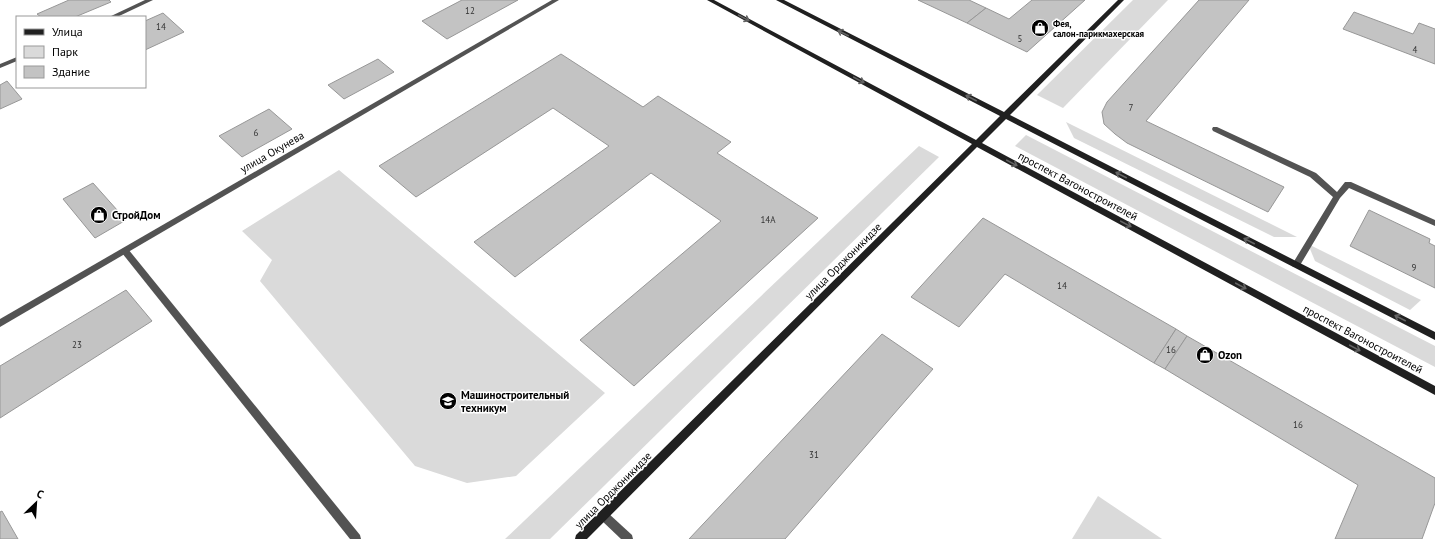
<svg xmlns="http://www.w3.org/2000/svg" width="1435" height="539" font-family="'PT Sans',sans-serif">
<rect width="100%" height="100%" fill="#fff"/>
<!-- green -->
<g fill="#dadada">
<path d="M1133,0H1168L1063,108L1037,95Z"/>
<path d="M1066,122L1297,237H1274L1074,138Z"/>
<path d="M1026,135L1435,346V367L1015,146Z"/>
<path d="M919,146L939,157L550,539H505Z"/>
<path d="M339,170L605,393L516,476L467,483L415,466L260,281L272,260L242,231Z"/>
<path d="M1308,244L1421,300L1410,310L1315,261Z"/>
<path d="M1098,496L1162,539H1072Z"/>
</g>
<!-- building -->
<g fill="#c3c3c3" stroke="#979797">
<path d="M69,0H109L111,2L75,17H41L37,14Z"/>
<path d="M462,0H518L447,39L422,21Z"/>
<path d="M918,0H969L986,8L967,23Z"/>
<path d="M1032,0H1085L1027,52L967,23L986,8L1009,19Z"/>
<path d="M1199,0H1249L1146,121L1284,187L1268,212L1127,143L1115,134L1104,124L1102,112L1107,102Z"/>
<path d="M1354,12L1413,34L1419,23L1435,29V64L1343,29Z"/>
<path d="M163,13L184,32L145,50V21Z"/>
<path d="M561,54L643,107L658,96L731,142L717,153L818,218L634,386L580,340L721,221L651,173L515,277L474,242L609,146L553,108L416,197L379,166Z"/>
<path d="M378,59L394,72L344,99L328,85Z"/>
<path d="M7,81L22,99L0,109V85Z"/>
<path d="M269,109L292,129L242,157L219,136Z"/>
<path d="M93,183L126,220L95,238L63,199Z"/>
<path d="M1369,210L1430,239L1429,243L1435,246V288L1350,246Z"/>
<path d="M983,218L1176,329L1154,363L1005,274L959,327L911,297Z"/>
<path d="M126,290L152,321L0,418V366Z"/>
<path d="M1176,329L1187,336L1165,369L1154,363Z"/>
<path d="M882,334L933,369L785,539H689Z"/>
<path d="M1187,336L1435,478V503L1422,539H1335L1358,485L1165,369Z"/>
<path d="M2,511L18,539H0V512Z"/>
</g>
<g fill="none" stroke-linecap="round" stroke-linejoin="round">
<!-- lane -->
<g fill="#535353" fill-rule="evenodd">
<path d="M1213,127H1217L1316,173L1337,192L1345,182H1351L1435,220V226L1349,188L1340,198L1299,267H1293L1292,265L1293,263L1333,197L1310,177L1213,131L1212,129Z"/>
<path d="M125,248L128,249L360,535L361,539H350L122,253L121,251L122,249Z"/>
<path d="M604,511L608,513L632,535L633,539H621L600,519L599,516L600,513Z"/>
</g>
<!-- street -->
<g fill="#535353" fill-rule="evenodd">
<path d="M145,0H153L117,17H109Z"/>
<path d="M552,0H559L0,327V319Z"/>
<path d="M17,57V61L0,68V64Z"/>
</g>
<!-- secondary -->
<path fill="#202020" fill-rule="evenodd" d="M707,0H714L976,140L1000,116L776,0H784L1004,112L1118,0H1124L1010,115L1435,332V340L1006,119L982,143L1435,386V395L977,147L587,539H575L576,535L972,144Z"/>
</g>
<!-- one-way arrows -->
<defs><path id="oneway-shaft" d="M-6 0H5M1.5-3L5.5 0L1.5 3" fill="none" stroke-width="1.6" stroke-linecap="round" stroke-linejoin="round"/></defs>
<g stroke="#636363">
<use href="#oneway-shaft" transform="translate(744 18) rotate(28)"/>
<use href="#oneway-shaft" transform="translate(843 33) rotate(-153)"/>
<use href="#oneway-shaft" transform="translate(859 80) rotate(28)"/>
<use href="#oneway-shaft" transform="translate(971 98) rotate(-153)"/>
<use href="#oneway-shaft" transform="translate(1012 163) rotate(28)"/>
<use href="#oneway-shaft" transform="translate(1121 175) rotate(-153)"/>
<use href="#oneway-shaft" transform="translate(1126 224) rotate(28)"/>
<use href="#oneway-shaft" transform="translate(1249 241) rotate(-153)"/>
<use href="#oneway-shaft" transform="translate(1241 286) rotate(28)"/>
<use href="#oneway-shaft" transform="translate(1400 318) rotate(-153)"/>
<use href="#oneway-shaft" transform="translate(1355 348) rotate(28)"/>
</g>
<!-- icons -->
<defs>
<symbol id="shop-disc" viewBox="-11 -11 22 22"><circle r="9.5" fill="#000" stroke="#fff"/><path d="M-5-2.5h2.3a2.7 3.5 0 0 1 5.4 0H5L5.5 6h-11ZM-1.5-2.5h3a1.5 2.3 0 0 0-3 0Z" fill="#fff"/></symbol>
<symbol id="university-disc" viewBox="-11 -11 22 22"><circle r="9.5" fill="#000" stroke="#fff"/><path d="M0-5L7-2L0 1L-7-2ZM-4 1L0 2.5L4 1V4Q0 6-4 4Z" fill="#fff"/></symbol>
</defs>
<g fill-rule="evenodd">
<use href="#shop-disc" x="1030" y="18" width="20" height="20"/>
<use href="#shop-disc" x="89" y="205" width="20" height="20"/>
<use href="#shop-disc" x="1195" y="345" width="20" height="20"/>
<use href="#university-disc" x="438" y="391" width="20" height="20"/>
</g>
<g text-anchor="middle" dominant-baseline="central" stroke-width="3" stroke-linejoin="round" paint-order="stroke">
<!-- number labels -->
<g font-size="9" fill="#313131">
<text x="470" y="10">12</text>
<text x="161" y="26">14</text>
<text x="1020" y="38">5</text>
<text x="1415" y="49">4</text>
<text x="1131" y="107">7</text>
<text x="256" y="132">6</text>
<text x="768" y="219">14А</text>
<text x="1414" y="267">9</text>
<text x="1062" y="285">14</text>
<text x="77" y="344">23</text>
<text x="1171" y="349">16</text>
<text x="1298" y="424">16</text>
<text x="814" y="454">31</text>
</g>
<!-- far-poi labels -->
<g font-size="9" font-weight="bold" fill="#000" stroke="#fff" text-anchor="start">
<text x="1053" y="23">Фея,<tspan x="1053" dy="10">салон-парикмахерская</tspan></text>
</g>
<!-- street labels -->
<g font-size="11" fill="#000" stroke="#fff">
<text transform="translate(272 152) rotate(-30)">улица Окунева</text>
<text transform="translate(1078 186) rotate(28)">проспект Вагоностроителей</text>
<text transform="translate(843 261) rotate(-45)">улица Орджоникидзе</text>
<text transform="translate(1363 339) rotate(28)">проспект Вагоностроителей</text>
<text transform="translate(613 490) rotate(-45)">улица Орджоникидзе</text>
</g>
<!-- poi labels -->
<g font-size="11" font-weight="bold" fill="#000" stroke="#fff" text-anchor="start">
<text x="112" y="215">СтройДом</text>
<text x="1218" y="355">Ozon</text>
<text x="461" y="395">Машиностроительный<tspan x="461" dy="13">техникум</tspan></text>
</g>
</g>
<!-- legend -->
<rect x="16" y="16" width="130" height="72" fill="#ffffff" stroke="#999999"/>
<rect x="24" y="29" width="20" height="6" fill="#202020" stroke="#999999"/>
<text x="52" y="36" font-size="12" fill="#000000">Улица</text>
<rect x="24" y="46" width="20" height="12" fill="#dadada" stroke="#999999"/>
<text x="52" y="56" font-size="12" fill="#000000">Парк</text>
<rect x="24" y="66" width="20" height="12" fill="#c3c3c3" stroke="#999999"/>
<text x="52" y="76" font-size="12" fill="#000000">Здание</text>
<!-- north arrow -->
<g transform="translate(36 503) rotate(25)" stroke="#ffffff" stroke-width="3" paint-order="stroke">
<path d="M0-3L7 15L0 10L-7 15Z" fill="#000000"/>
<text y="-6" font-size="11" font-weight="bold" text-anchor="middle" fill="#000000">С</text>
</g>
</svg>
